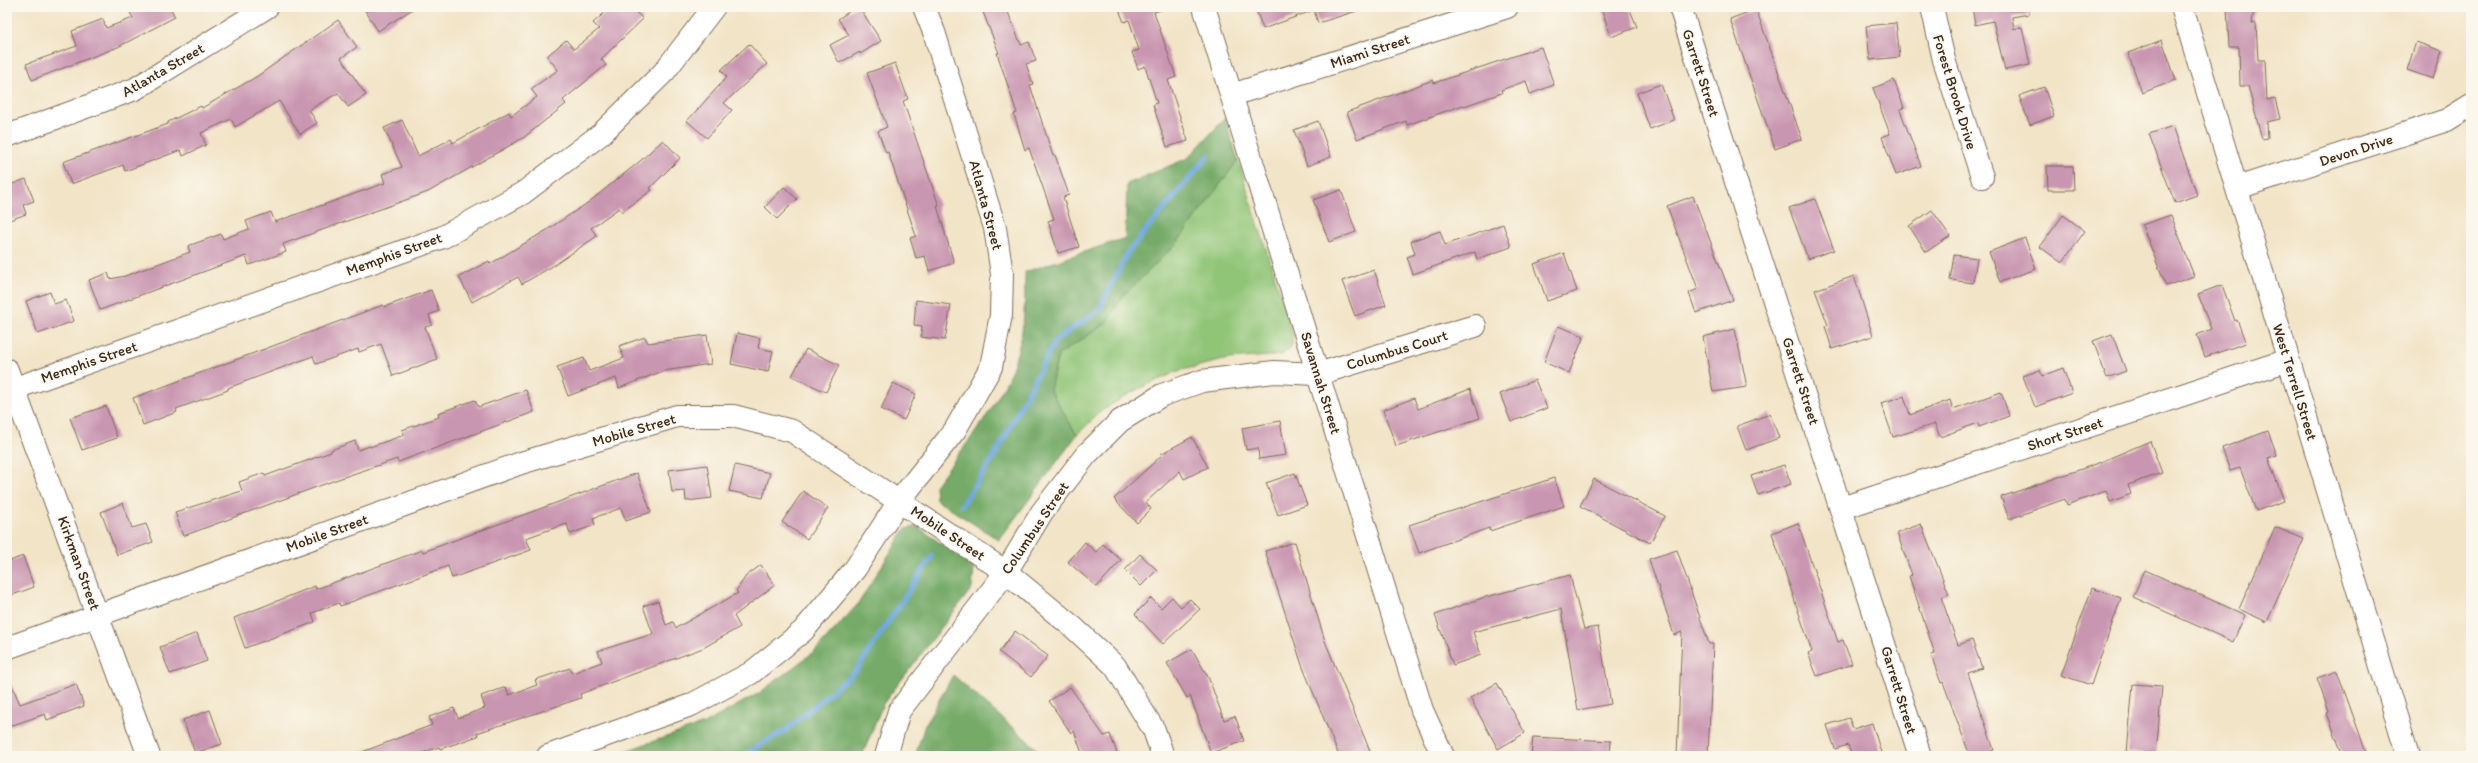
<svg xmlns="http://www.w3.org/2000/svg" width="2478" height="763" font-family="Itim,sans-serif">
<rect width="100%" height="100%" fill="#fbf7ec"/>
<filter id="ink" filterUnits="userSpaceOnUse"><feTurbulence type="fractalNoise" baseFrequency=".025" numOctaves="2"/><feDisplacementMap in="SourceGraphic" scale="8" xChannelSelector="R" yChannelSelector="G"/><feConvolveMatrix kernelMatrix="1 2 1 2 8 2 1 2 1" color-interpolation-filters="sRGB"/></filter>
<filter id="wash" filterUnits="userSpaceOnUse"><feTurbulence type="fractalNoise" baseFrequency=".012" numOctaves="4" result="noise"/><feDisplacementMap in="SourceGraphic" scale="16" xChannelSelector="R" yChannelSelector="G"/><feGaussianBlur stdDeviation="0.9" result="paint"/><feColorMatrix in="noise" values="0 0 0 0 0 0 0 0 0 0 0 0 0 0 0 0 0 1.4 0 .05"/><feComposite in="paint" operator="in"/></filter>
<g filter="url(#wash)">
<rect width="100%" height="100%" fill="#f2e4c7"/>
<!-- green -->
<path fill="#90c577" stroke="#66784a" d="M1238,160L1293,335L1292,346L1282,355L1228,359L1178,371L1136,390L1102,410L1077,435L1050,390L1058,355L1105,324L1124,295L1176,244Z"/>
<!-- forest -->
<g fill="#74aa68" stroke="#586a43">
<path d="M1225,118L1238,160L1176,244L1124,295L1105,324L1058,355L1050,390L1077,435L999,540L936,500L935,486C962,448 1001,405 1015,360C1025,331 1025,302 1025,272L1125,238L1127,184L1188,158Z"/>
<path d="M917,526L974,568L972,588L883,704L862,756H610L704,724L759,693L815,651L858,604L905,529Z"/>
<path d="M953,675L1037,749L1041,756H915L925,725Z"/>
</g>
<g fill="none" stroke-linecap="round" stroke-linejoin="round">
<!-- stream -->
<g stroke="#6fa8de" stroke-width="5.5">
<path d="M962,505L997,452L1055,341L1099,310L1128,252L1208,156"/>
<path d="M742,756L786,730L856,671L932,556"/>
</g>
</g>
<g id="blocks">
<!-- building -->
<g fill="#c996b1">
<path d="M127,7H170L175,17L118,47L32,80L26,64L77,46L72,31L103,19L106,28L133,18Z"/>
<path d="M363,7H416L378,31Z"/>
<path d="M611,7H631L643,19L601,59L606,65L563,100L566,104L523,138L428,192L283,244L286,252L249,265L246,256L100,310L89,280L108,273L110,279L125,276L190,252L188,246L221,234L223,239L249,229L246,221L271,212L275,222L385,183L382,174L402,167L384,128L402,120L418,156L451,139L453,143L509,112L511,116L537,97L531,89L558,70L547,56L566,40L574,49L599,29L593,23Z"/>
<path d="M856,7H859L881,41L860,54V52L839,63L830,45L849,35L838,19Z"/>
<path d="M981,7H1006L1021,45L1029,42L1036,61L1026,64L1033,84L1030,85L1053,156L1055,155L1069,195L1063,197L1079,247L1058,253L1048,221L1054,219L1029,148L1025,150L1014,114L1017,113L997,53H999Z"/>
<path d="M1118,7H1161V10L1154,12L1176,77L1168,80L1188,141L1167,147L1153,105L1157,103L1145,66L1138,69L1132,52L1139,50L1129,20L1124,22Z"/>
<path d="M1255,7H1360V10L1318,23L1314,10L1263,29Z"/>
<path d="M1601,7H1629L1637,27L1611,37Z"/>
<path d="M1972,7H2029V14L2012,17L2014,29L2022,27L2030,65L2005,70L1993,21L1975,25Z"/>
<path d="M2227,7H2254L2252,23H2256L2258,60H2265L2267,100L2275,98L2280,119L2267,122L2268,138L2262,139L2248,86H2240L2239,47H2229Z"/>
<path d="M1756,9L1802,139L1775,149L1730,19Z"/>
<path d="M338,20L357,47L341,58L366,95L348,107L338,93L309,110L317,123L300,134L279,101L235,127L231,119L201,133L206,145L183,156L181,150L125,171L123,165L71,184L63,162L168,124V122L201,106L202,108L256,77Z"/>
<path d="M1896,23L1900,57L1870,60L1866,26Z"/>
<path d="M2162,40L2176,80L2142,93L2128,53Z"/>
<path d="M2416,42L2442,51L2433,79L2407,70Z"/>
<path d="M749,44L767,64L724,103L732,110L707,138L687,121L727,77L721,70Z"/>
<path d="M1541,47L1554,85L1530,94L1526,81L1501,90L1502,93L1464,106L1463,105L1407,125L1406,121L1357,139L1347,112L1433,80L1434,83Z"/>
<path d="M895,63L908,99L903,101L939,206H937L954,263L929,271L925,256L916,258L910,238L916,236L888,152L886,153L878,131L887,127L867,73Z"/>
<path d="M1894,80L1904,108L1900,110L1921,166L1896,175L1882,137L1890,134L1873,88Z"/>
<path d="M1661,84L1674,120L1650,129L1637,93Z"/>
<path d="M2044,87L2054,116L2030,125L2019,96Z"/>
<path d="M1318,121L1331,157L1307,166L1294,130Z"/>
<path d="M2173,126L2197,195L2175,203L2149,134Z"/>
<path d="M663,140L680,158L650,188L652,190L622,212L619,208L591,228L597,236L556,264L522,284L518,277L472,302L459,277L489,261L490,264L547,230L589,202L639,162Z"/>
<path d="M2047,166H2073L2074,190H2048Z"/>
<path d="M26,179L34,201L23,205L26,214L7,221V186Z"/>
<path d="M784,187L797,199L777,219L765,207Z"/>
<path d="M1341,190L1356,232L1329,242L1313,200Z"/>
<path d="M1693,196L1733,300L1696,313L1689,293L1698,289L1667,206Z"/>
<path d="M1815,199L1834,250L1808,259L1789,208Z"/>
<path d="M1932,210L1950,236L1926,252L1909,226Z"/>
<path d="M2063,215L2085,231L2062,263L2040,247Z"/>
<path d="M2171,215L2194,276L2166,286L2142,225Z"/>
<path d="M1503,224L1511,247L1477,259L1475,252L1413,274L1407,257L1415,254L1411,241L1440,231L1445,245Z"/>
<path d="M2025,238L2036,269L2000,282L1989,252Z"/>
<path d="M1564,253L1577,291L1547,301L1534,264Z"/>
<path d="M1954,255L1977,258L1973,283L1950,280Z"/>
<path d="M1374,270L1386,305L1355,316L1342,281Z"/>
<path d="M1854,276L1873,336L1832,349L1825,326L1828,325L1815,290Z"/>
<path d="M2222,285L2235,321L2237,320L2246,343L2205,357L2197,335L2211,329L2198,294Z"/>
<path d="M431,290L439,311L429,315L432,325L425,327L437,359L393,376L381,344L359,352L358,349L316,364L313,356L228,388V390L176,409L177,412L143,425L133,398L383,305L384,307Z"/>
<path d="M50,292L54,304L66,300L74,321L38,334L26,301Z"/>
<path d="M916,300L951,305L945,340L921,337L922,326L914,325Z"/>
<path d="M1558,326L1584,336L1569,373L1544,362Z"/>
<path d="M1735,329L1747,387L1713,392L1703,337Z"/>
<path d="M737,333L760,338L758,348L773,351L768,372L731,364Z"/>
<path d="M2112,334L2126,371L2107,378L2093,341Z"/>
<path d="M707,335L711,364L663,371L619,388L616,378L568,396L557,367L584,358L589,371L624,358L619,346L645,337L648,343Z"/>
<path d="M806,349L839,365L826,392L792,376Z"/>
<path d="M2063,368L2072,393L2035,407L2023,376L2040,370L2042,376Z"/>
<path d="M1535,380L1547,408L1511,422L1500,394Z"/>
<path d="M893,383L916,394L904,420L881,409Z"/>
<path d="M1470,389L1480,418L1396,446L1383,410L1414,398L1418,409Z"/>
<path d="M526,390L534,412L398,462L397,459L341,478L183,536L175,512L242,491L239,482L264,473L265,476L331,452V450L355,441L358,450L370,446V447L404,435L402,430L439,417L438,413L475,400L478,407Z"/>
<path d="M2001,392L2009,416L1979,427L1978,423L1940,437L1935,424L1893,437L1881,403L1904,396L1910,415L1950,400L1953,409Z"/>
<path d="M106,406L117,438L82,450L70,418Z"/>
<path d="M1770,414L1779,438L1746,450L1737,426Z"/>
<path d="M1280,421L1286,455L1259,459L1258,448L1246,450L1242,428Z"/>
<path d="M2268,431L2277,455L2268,458L2284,501L2256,511L2240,468L2230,471L2222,448Z"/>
<path d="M1192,437L1208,467L1184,479L1180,471L1146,502L1151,509L1137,523L1114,499L1162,455L1161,454Z"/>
<path d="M2150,441L2162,473L2128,485L2131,494L2110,502L2106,491L2067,505L2065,499L2009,519L2001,497L2096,464Z"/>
<path d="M707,465L712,498L686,501L685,491L672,492L669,470Z"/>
<path d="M735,465L770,473L763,498L729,491Z"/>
<path d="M1784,465L1791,484L1758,495L1751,476Z"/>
<path d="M637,473L651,512L626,521L621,508L593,518L595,525L570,534L567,524L554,528L526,538L531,550L452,578L448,566L340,606L339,603L312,613L315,622L245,648L234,618L315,586L316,589L422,550L423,552Z"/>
<path d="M1295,473L1307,505L1278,515L1266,483Z"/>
<path d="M1554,478L1564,506L1490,531L1489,528L1419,553L1409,525Z"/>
<path d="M1594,479L1665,516L1650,543L1580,506Z"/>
<path d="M803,491L828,508L807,539L782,522Z"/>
<path d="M123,503L132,528L146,524L153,542L117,555L101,512Z"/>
<path d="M1798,523L1838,642L1843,640L1852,664L1817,676L1808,653L1812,652L1772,533Z"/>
<path d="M1921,524L1949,594L1941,597L1958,645L1972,640L1982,668L1968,673L1994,750L1978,756H1970L1943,682L1941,683L1931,655L1935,654L1909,576L1912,575L1897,533Z"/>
<path d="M2275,527L2304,539L2267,622L2239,609Z"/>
<path d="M1085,542L1096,552L1103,544L1121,560L1097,587L1068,562Z"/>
<path d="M1295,542L1325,641L1372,756H1339L1302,665L1265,551Z"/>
<path d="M1677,550L1709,644H1713L1708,756H1677L1682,632L1674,635L1649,559Z"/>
<path d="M1140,554L1157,570L1141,586L1125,570Z"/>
<path d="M23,556L34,587L7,597V562Z"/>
<path d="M761,565L775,585L734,616L740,627L703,648L580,694L581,698L477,733L478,736L440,749L439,747L414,756H352L432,725L429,717L454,708L458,718L485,708L481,696L506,687L509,695L537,685L535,680L570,668L572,673L602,662L598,651L653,634L643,606L658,601L666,625L673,622L676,628L738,593L736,591L746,576Z"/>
<path d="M2145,570L2245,615L2233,642L2133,597Z"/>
<path d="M1570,575L1584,629L1598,627L1611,704L1578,710L1561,609L1473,632L1481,655L1453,665L1435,615L1482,598Z"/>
<path d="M2092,588L2121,598L2091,685L2061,675Z"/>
<path d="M1172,597L1181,607L1190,599L1200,609L1163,644L1135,614L1151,598L1161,608Z"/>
<path d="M1015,631L1048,656L1031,677L999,652Z"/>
<path d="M197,633L207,661L170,674L160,647Z"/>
<path d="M1192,649L1209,679L1224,720L1235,716L1244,741L1211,753L1190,696L1187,698L1167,663Z"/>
<path d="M2337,671L2360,735L2367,756H2343L2327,713L2329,712L2317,678Z"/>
<path d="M7,674L20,704L76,684L84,706L47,720L45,714L7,727Z"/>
<path d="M1497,683L1525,733L1498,749L1470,698Z"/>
<path d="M2133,684L2162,686L2156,755L2127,753Z"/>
<path d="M1070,687L1104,736L1110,734L1118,756H1083L1074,731L1071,733L1049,701Z"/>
<path d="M210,710L222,744L195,753L183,720Z"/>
<path d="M1849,718L1853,729L1872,723L1882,756H1852L1848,745L1835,749L1827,725Z"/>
<path d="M1533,737L1611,741L1610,756H1531Z"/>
</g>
</g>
</g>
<g filter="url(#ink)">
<use href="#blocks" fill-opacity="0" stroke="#7b6b59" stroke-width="1"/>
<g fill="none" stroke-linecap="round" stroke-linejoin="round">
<defs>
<g id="minor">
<path d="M1204,7L1422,710L1443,756"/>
<path d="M1680,7L1920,756"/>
<path d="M1932,7L1944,60L1982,177"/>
<path d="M2182,7L2408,756"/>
<path d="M1232,95L1507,7"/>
<path d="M7,136L135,89L267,7"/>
<path d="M2237,188L2447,120L2471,105"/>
<path d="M7,370L149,756"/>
<path d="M7,391L443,237L523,193L601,134L664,72L714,7"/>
<path d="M1842,508L2288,360"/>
<path d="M7,648L521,463L677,416H733L792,431L1006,572L1074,628L1115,666L1154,730L1163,756"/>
<path d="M548,756L691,705L751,673L803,631L855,569L900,500L955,430L991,367L1001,315L1002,274L995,228L934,32L924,7"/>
<path d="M886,756L899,711L1006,572L1042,512L1086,455L1120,421L1162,395L1202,381L1274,372L1318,374L1475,326"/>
</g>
</defs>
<!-- minor casing -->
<use href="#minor" stroke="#7b6b59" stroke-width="24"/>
<!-- minor -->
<use href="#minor" stroke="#fff" stroke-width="22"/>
</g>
</g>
<g text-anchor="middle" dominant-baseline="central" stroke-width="3.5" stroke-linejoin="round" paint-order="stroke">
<!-- street labels -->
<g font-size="15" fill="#3b2a1e" stroke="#fbf7ec">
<text transform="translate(1370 51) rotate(-18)">Miami Street</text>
<text transform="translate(163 70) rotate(-30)">Atlanta Street</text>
<text transform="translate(1701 73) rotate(72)">Garrett Street</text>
<text transform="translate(1955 92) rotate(73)">Forest Brook Drive</text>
<text transform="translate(2356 150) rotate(-18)">Devon Drive</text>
<text transform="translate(986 205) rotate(75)">Atlanta Street</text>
<text transform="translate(394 254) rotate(-20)">Memphis Street</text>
<text transform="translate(1397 350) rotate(-17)">Columbus Court</text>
<text transform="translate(89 362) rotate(-19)">Memphis Street</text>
<text transform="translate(1801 381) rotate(72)">Garrett Street</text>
<text transform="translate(2295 382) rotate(73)">West Terrell Street</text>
<text transform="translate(1321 383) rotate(73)">Savannah Street</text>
<text transform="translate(634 430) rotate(-16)">Mobile Street</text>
<text transform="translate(2065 434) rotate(-18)">Short Street</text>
<text transform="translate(1035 528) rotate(-56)">Columbus Street</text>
<text transform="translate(327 533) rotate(-20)">Mobile Street</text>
<text transform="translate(948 533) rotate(34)">Mobile Street</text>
<text transform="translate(79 563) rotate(70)">Kirkman Street</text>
<text transform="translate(1899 690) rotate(73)">Garrett Street</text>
</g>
</g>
<!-- margin -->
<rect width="2478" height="763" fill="none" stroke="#fbf7ec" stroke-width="24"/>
</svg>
